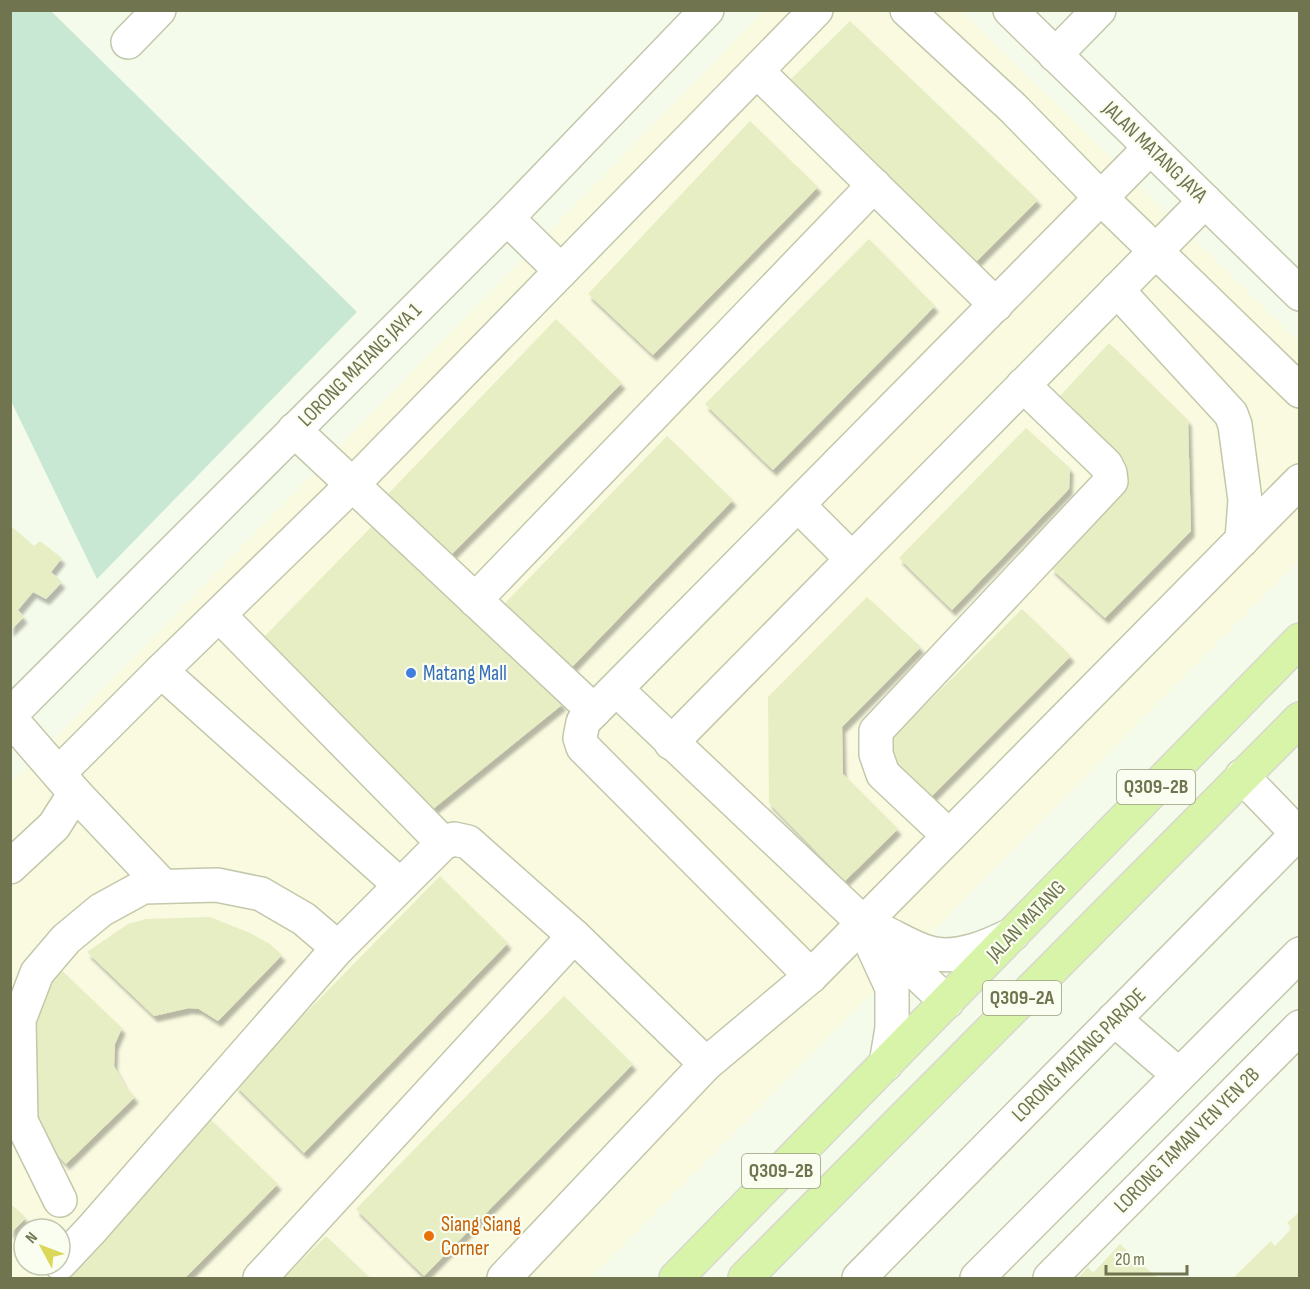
<svg xmlns="http://www.w3.org/2000/svg" width="1310" height="1289" font-family="'Sofia Sans Condensed',sans-serif">
<defs>
<filter id="shadow"><feDropShadow dx="3.5" dy="6" stdDeviation="1.5" flood-color="#0004"/></filter>
</defs>
<rect width="100%" height="100%" fill="#f5fbea"/>
<!-- commercial -->
<path fill="#f9fadf" fill-rule="evenodd" d="M764,11H961L1299,342V560L591,1278H11L10,784ZM24,1229H60V1265H24Z"/>
<!-- green -->
<path fill="#c9e8d3" d="M11,10L51,11L357,312L97,579L11,401Z"/>
<!-- building -->
<g fill="#e8eec4" filter="url(#shadow)">
<path d="M850,21L1038,200L975,263L788,82Z"/>
<path d="M750,121L818,187L653,355L588,294Z"/>
<path d="M869,239L935,306L773,470L705,404Z"/>
<path d="M556,319L622,383L449,557L387,495Z"/>
<path d="M1109,343L1188,420L1191,531L1105,618L1051,568L1118,492L1114,448L1059,397Z"/>
<path d="M1026,428L1070,468L1069,489L952,610L899,558Z"/>
<path d="M667,436L733,500L571,668L505,603Z"/>
<path d="M377,521L563,704L433,809L259,642Z"/>
<path d="M10,525L34,546L40,541L62,558L51,572L62,582L46,599L33,592L18,610L24,617L10,631Z"/>
<path d="M867,597L921,647L842,727L843,774L898,829L845,881L769,803L768,697Z"/>
<path d="M1022,609L1071,656L930,798L891,759L890,740Z"/>
<path d="M440,876L508,943L304,1153L235,1085Z"/>
<path d="M210,917L250,933L270,944L282,955L218,1021L199,1009L189,1008L154,1016L87,952L128,924L146,919Z"/>
<path d="M59,968L122,1028L115,1044L114,1066L125,1086L135,1097L66,1164L49,1146L32,1109L30,1036L45,990Z"/>
<path d="M564,996L633,1064L424,1276L356,1209Z"/>
<path d="M210,1119L278,1184L185,1278H53Z"/>
<path d="M10,1203L26,1218L10,1234Z"/>
<path d="M1300,1211V1278L1234,1277L1271,1241L1275,1246L1292,1228L1287,1223Z"/>
<path d="M326,1236L370,1278H284Z"/>
<path d="M1120,1244L1157,1278H1078L1088,1267L1093,1273Z"/>
</g>
<g fill="none" stroke-linecap="round" stroke-linejoin="round">
<defs>
<g id="minor">
<path d="M907,10L1013,108L1101,198L1300,391"/>
<path d="M1010,10L1300,294"/>
<path d="M128,42L159,10"/>
<path d="M1055,55L1099,10"/>
<path d="M757,71L996,305"/>
<path d="M507,218L561,271"/>
<path d="M1117,290L1231,414L1235,425L1245,500L1242,540"/>
<path d="M294,430L594,711"/>
<path d="M798,505L852,559"/>
<path d="M475,600L874,185"/>
<path d="M219,615L443,843"/>
<path d="M161,671L400,885"/>
<path d="M616,689L947,1002"/>
<path d="M10,715L507,218L707,10"/>
<path d="M10,718L75,793L54,826L10,867"/>
<path d="M671,743L1205,201"/>
<path d="M59,773L161,671L352,485L816,10"/>
<path d="M1242,776L1297,833"/>
<path d="M75,793L163,886"/>
<path d="M949,836L883,774L876,754V731L1111,481L1110,473L1106,465L1023,385"/>
<path d="M886,933C900,940 915,949 930,953C958,960 989,946 1013,934"/>
<path d="M868,936L892,988V1028L886,1064"/>
<path d="M811,976L583,747L580,738L583,722L1150,148"/>
<path d="M1114,1019L1179,1075"/>
<path d="M60,1200L21,1121L19,1020L37,973L66,939L101,910L143,887L217,885L261,894L304,919L338,948"/>
<path d="M60,1263L92,1229L338,948L443,843L454,839L468,842L574,936L706,1064"/>
<path d="M260,1278L574,936"/>
<path d="M504,1278L706,1064L811,976L1300,481"/>
<path d="M859,1278L1300,831"/>
<path d="M977,1278L1300,954"/>
<path d="M1050,1278L1300,1027"/>
</g>
<g id="major">
<path d="M676,1278L1300,640"/>
<path d="M745,1278L1300,719"/>
</g>
</defs>
<!-- minor casing -->
<use href="#minor" stroke="#c3c8ab" stroke-width="36"/>
<!-- major casing -->
<use href="#major" stroke="#d7d8ce" stroke-width="36"/>
<!-- minor -->
<use href="#minor" stroke="#fff" stroke-width="33"/>
<!-- major -->
<use href="#major" stroke="#d7f4a8" stroke-width="33"/>
</g>
<!-- markers -->
<circle fill="#3f7fe0" stroke="#f9fef0" stroke-width="2" cx="411" cy="673" r="6"/>
<circle fill="#e8710a" stroke="#f9fef0" stroke-width="2" cx="429" cy="1236" r="6"/>
<g text-anchor="middle" dominant-baseline="central" stroke-width="4.5" stroke-linejoin="round" paint-order="stroke">
<!-- shield labels -->
<g fill="#f9fef0" stroke="#999d7f" stroke-width="1.5">
<rect x="1117" y="770" width="78" height="34" rx="4.5"/>
<rect x="983" y="981" width="78" height="34" rx="4.5"/>
<rect x="742" y="1154" width="78" height="34" rx="4.5"/>
</g>
<g font-size="20" font-weight="bold" fill="#70744f">
<text x="1156" y="787">Q309-2B</text>
<text x="1022" y="998">Q309-2A</text>
<text x="781" y="1171">Q309-2B</text>
</g>
<!-- street labels -->
<g font-size="21" fill="#70744f" stroke="#f9fef0">
<text transform="translate(1155 152) rotate(44)">JALAN MATANG JAYA</text>
<text transform="translate(360 365) rotate(-45)">LORONG MATANG JAYA 1</text>
<text transform="translate(1026 921) rotate(-46)">JALAN MATANG</text>
<text transform="translate(1079 1055) rotate(-45)">LORONG MATANG PARADE</text>
<text transform="translate(1187 1140) rotate(-45)">LORONG TAMAN YEN YEN 2B</text>
</g>
<!-- shop labels -->
<g font-size="21" fill="#366cbe" stroke="#f9fef0" text-anchor="start">
<text x="423" y="673">Matang Mall</text>
</g>
<!-- food labels -->
<g font-size="21" fill="#c56008" stroke="#f9fef0" text-anchor="start">
<text x="441" y="1224">Siang Siang<tspan x="441" dy="24">Corner</tspan></text>
</g>
</g>
<!-- border -->
<rect width="1310" height="1289" fill="none" stroke="#70744f" stroke-width="24"/>
<!-- north arrow -->
<g transform="translate(42 1247) rotate(311)"><circle r="28" fill="#f9fef0" stroke="#c2c7b0" stroke-width="1.5"/>
<path d="M0-4.5L10 22L0 15L-10 22Z" fill="#dad759"/>
<text y="-9" font-size="16" font-weight="bold" text-anchor="middle" fill="#70744f">N</text>
</g>
<!-- scale -->
<path d="M1106 1265v9h81v-9" fill="none" stroke="#70744f" stroke-width="3"/>
<text x="1115" y="1265" font-size="18" fill="#70744f" stroke="#f9fef0" stroke-width="4.5" paint-order="stroke">20 m</text>
</svg>
